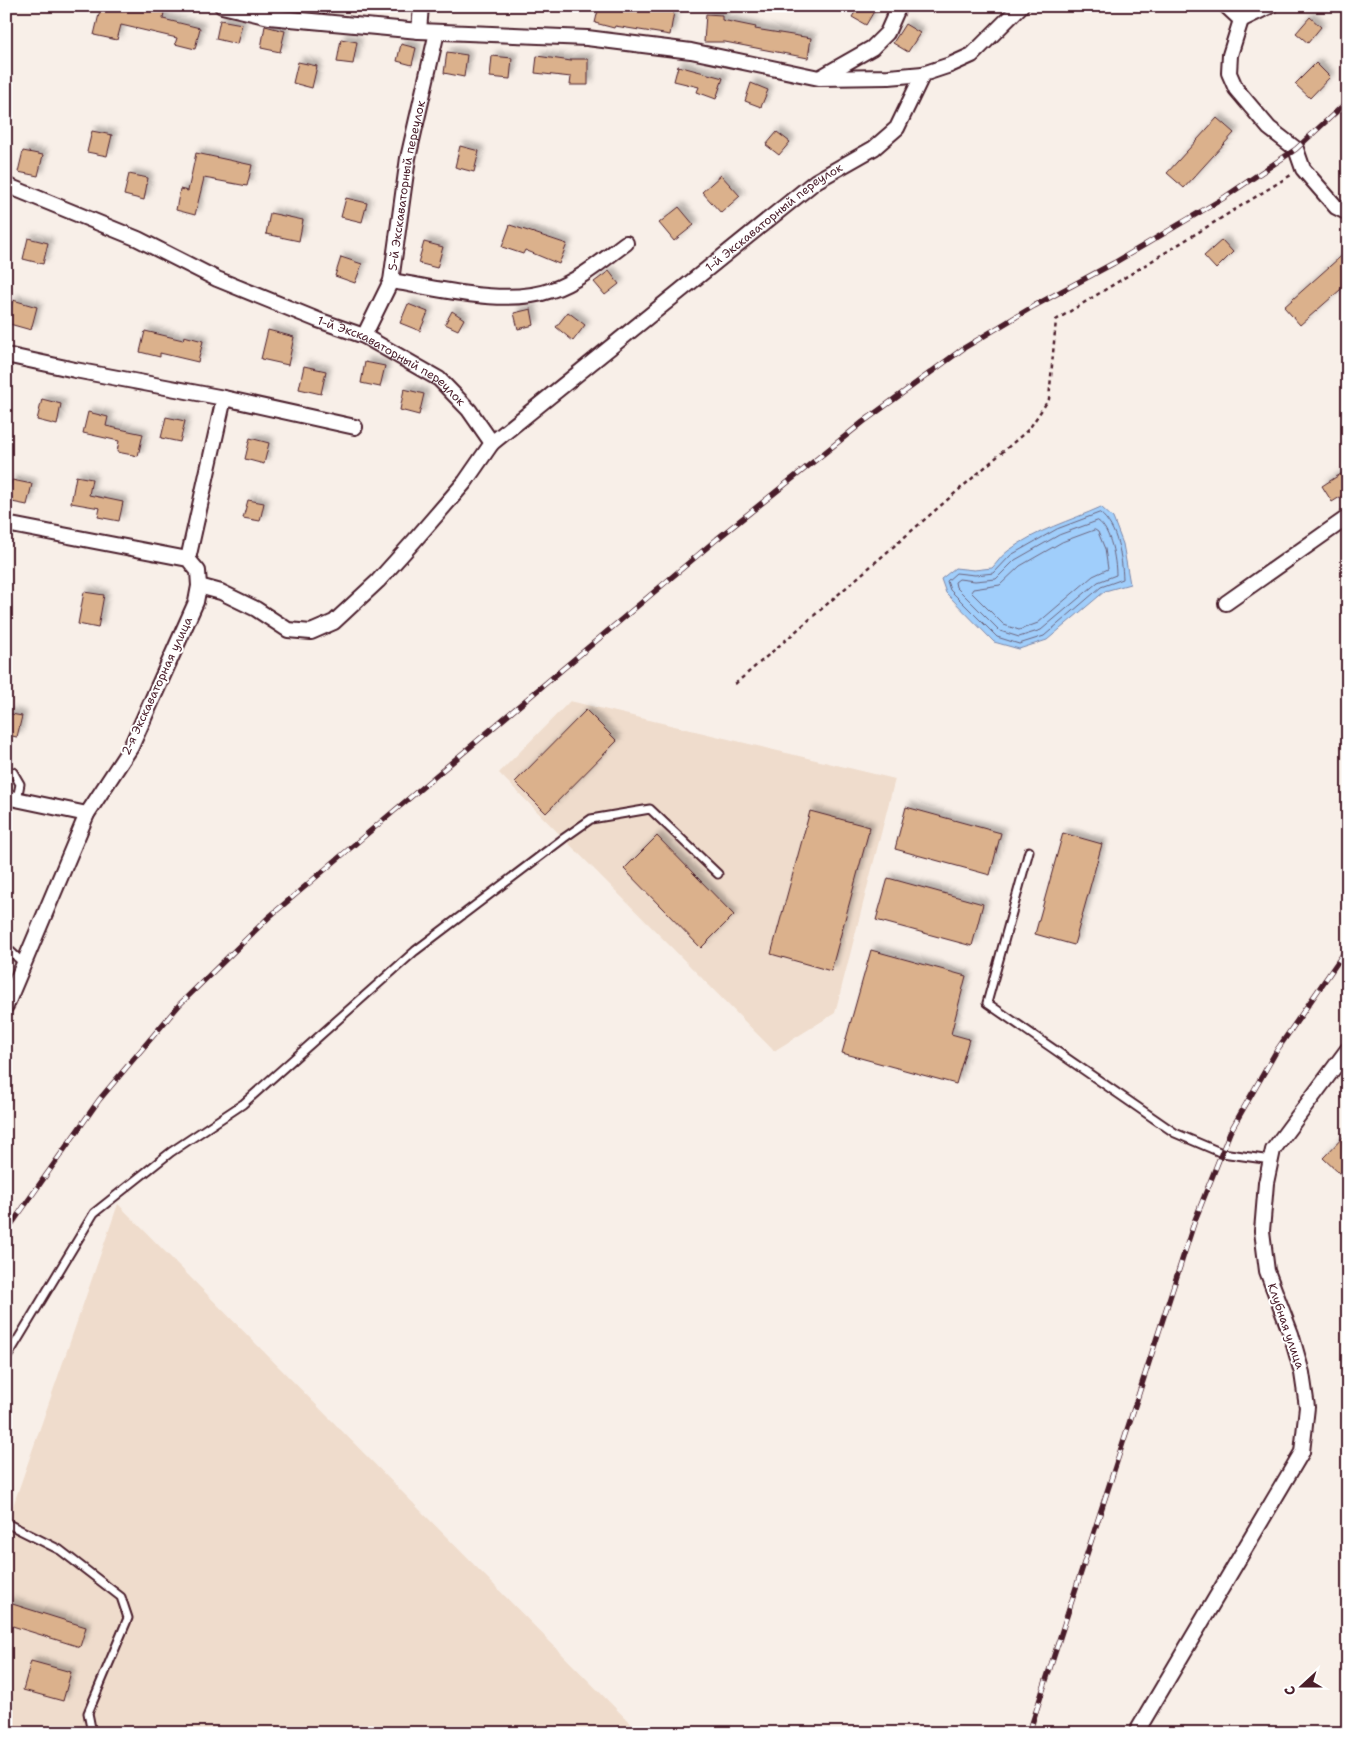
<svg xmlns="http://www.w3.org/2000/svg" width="1354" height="1739" font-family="'Shantell Sans',sans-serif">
<defs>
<filter id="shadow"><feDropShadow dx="4.5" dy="-4.5" stdDeviation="2.5" flood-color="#0004"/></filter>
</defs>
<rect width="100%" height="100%" fill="#f8efe8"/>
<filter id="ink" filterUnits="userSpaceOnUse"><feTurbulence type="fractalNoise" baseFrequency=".02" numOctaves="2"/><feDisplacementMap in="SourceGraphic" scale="10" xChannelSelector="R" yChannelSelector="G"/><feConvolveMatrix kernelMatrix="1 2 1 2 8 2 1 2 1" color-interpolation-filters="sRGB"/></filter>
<g filter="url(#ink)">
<!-- built -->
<g fill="#efdccc">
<path d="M570,701L895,779L835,1013L774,1051L499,773Z"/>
<path d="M118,1204L640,1733H6V1526Z"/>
</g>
<!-- water -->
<path fill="#a0cefb" stroke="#7e88a8" d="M1101,507L1113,518L1123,544L1130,584L1105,591L1047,640L1019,649L994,642L946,593L941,579L955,568L974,570L992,568C997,563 1002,555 1008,551C1036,530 1070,521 1101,507Z"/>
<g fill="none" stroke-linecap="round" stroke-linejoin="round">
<!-- shore -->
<g stroke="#6c657e" stroke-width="1">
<path d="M1100,513C1118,527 1122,558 1123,579L1101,587L1044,636L1019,644L997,637L950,590L947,581L956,573L975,575L994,573L1011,555L1057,529Z"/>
<path d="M1098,521C1111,529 1116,561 1116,575L1098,582L1041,630L1019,637L1000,631L956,587L955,582L959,579L975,581L996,579L1015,560L1059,535Z"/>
<path d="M1095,530L1098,532L1105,549L1108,569L1093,576L1038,623L1019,630L1004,625L971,592L973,589L1000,585L1020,566L1062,542Z"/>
</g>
</g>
<!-- building -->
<g fill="#dbb18c" stroke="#4a1f2b" filter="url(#shadow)">
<path d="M101,6H138L164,12L163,19L200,28L195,49L175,44L177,38L121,25L117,40L94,35Z"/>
<path d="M599,6H616L638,11V6H675L670,35L615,26L614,28L595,23Z"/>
<path d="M859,6H877L866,25L852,17Z"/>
<path d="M706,14L722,15V20L756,27L755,29L811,38L808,58L725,42H704Z"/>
<path d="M1310,17L1321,27L1308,43L1296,33Z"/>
<path d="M220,20L242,24L237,44L216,39Z"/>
<path d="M905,24L920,33L908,52L893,43Z"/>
<path d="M265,26L285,31L280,52L261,48Z"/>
<path d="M341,39L357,42L353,64L337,62Z"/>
<path d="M401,44L416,48L412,65L397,61Z"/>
<path d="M447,52L467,55L464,77L444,73Z"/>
<path d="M492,56L512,58L510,79L490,77Z"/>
<path d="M537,56L571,61V59H588V85H570L571,77L535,73Z"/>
<path d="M298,62L317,66L312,88L293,83Z"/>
<path d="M1316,63L1330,77L1310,98L1295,84Z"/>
<path d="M678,66L723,78L716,99L697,92L699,87L674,81Z"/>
<path d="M751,83L768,90L761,107L745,101Z"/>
<path d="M1217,118L1234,133L1184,188L1167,173Z"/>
<path d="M92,131L112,135L107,156L87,152Z"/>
<path d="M777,132L790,142L779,155L766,145Z"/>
<path d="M460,146L479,151L474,172L455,167Z"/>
<path d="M23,151L43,155L38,176L18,172Z"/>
<path d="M196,153L252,165L247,186L204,178L195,215L176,210L180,189L188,191Z"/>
<path d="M129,174L148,178L144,200L124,195Z"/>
<path d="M721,175L740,196L721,213L702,192Z"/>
<path d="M346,198L367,203L362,222L341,217Z"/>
<path d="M679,207L694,225L674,241L659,223Z"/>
<path d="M270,213L303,220L299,241L266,234Z"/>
<path d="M510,225L567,244L559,264L525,250L523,254L502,247Z"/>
<path d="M28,238L48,243L43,264L23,259Z"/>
<path d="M1222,240L1233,252L1216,269L1204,256Z"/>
<path d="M424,242L443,247L437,268L418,263Z"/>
<path d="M1348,250V283L1300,325L1284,307Z"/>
<path d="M341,257L362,264L355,283L335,276Z"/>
<path d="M609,271L619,284L605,295L594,282Z"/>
<path d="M13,300L37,307L31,330L6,323Z"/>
<path d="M408,304L428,312L420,331L400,323Z"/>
<path d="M531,309L534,325L518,329L514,313Z"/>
<path d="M452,311L464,319L458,330L445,324Z"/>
<path d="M568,312L585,325L573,341L556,327Z"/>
<path d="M268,330L294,337L288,365L261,359Z"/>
<path d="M145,331L183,340L184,336L203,341L198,362L160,353V357L140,352Z"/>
<path d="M365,362L385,366L380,387L361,383Z"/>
<path d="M304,366L326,371L321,394L299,389Z"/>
<path d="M404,389L424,394L419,415L400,410Z"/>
<path d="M42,399L61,404L57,425L37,420Z"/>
<path d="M88,412L108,417L106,426L143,434L138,456L117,452L119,441L83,433Z"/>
<path d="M166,417L185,421L180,442L161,438Z"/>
<path d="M250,438L269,443L264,464L245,459Z"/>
<path d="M1344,472L1348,479V492L1332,502L1322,486Z"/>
<path d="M76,476L92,479L89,495L123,502L119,521L98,517L100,508L71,503Z"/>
<path d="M12,480L32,484L27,505L7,501Z"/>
<path d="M248,500L264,503L260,521L243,518Z"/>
<path d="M84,592L104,595L98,628L78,624Z"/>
<path d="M586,710L617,741L546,813L515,782Z"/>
<path d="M6,713L22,716L17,737L6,735Z"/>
<path d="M906,807L1001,833L990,875L895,849Z"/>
<path d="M810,811L870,827L831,971L771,954Z"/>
<path d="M1063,833L1102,844L1074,945L1035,934Z"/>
<path d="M657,836L734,915L701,948L624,869Z"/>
<path d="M888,878L983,904L972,946L876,920Z"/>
<path d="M871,950L966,976L951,1034L969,1039L956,1084L842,1053Z"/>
<path d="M1348,1132V1167L1340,1174L1323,1158Z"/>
<path d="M6,1602L86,1627L80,1647L6,1624Z"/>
<path d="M31,1661L71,1672L63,1701L23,1690Z"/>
</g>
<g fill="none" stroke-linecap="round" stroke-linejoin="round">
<defs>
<g id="service">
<path d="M6,770L13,772L20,784L17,799"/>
<path d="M1029,851L987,1003L1175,1133L1222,1153L1271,1160"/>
<path d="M6,947L24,964"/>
<path d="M6,1359L94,1213L171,1152L243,1104L415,951L564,838L591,819L650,809L718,874"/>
<path d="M6,1523L60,1550L121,1597L128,1618L88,1713L92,1733"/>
</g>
<g id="minor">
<path d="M222,6L269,17L419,31L587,38L691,51L819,78L889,77L923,74L950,65L972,55L1021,6"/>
<path d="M1226,6L1241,20L1270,6"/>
<path d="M1241,20L1230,55L1229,73L1236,89L1269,128L1296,149L1303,169L1336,207L1348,213"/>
<path d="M419,31L421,6"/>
<path d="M821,77L872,48L887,33L899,6"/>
<path id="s1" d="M6,185L138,239L217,279L318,320L364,336L439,379L469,410L492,443L816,181L874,148L897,128L923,74"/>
<path d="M391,281C439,288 505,307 552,290C579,281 603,260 626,243"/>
<path id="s2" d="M364,336L391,281L408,158L437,32"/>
<path d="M6,355L75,370L224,398"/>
<path d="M6,524L188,559L198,571L199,586L196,602L131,747L87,814L6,1006"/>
<path d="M188,559L224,398L355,427"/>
<path d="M199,586L221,592L256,609L288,630L311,632L334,622L378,581L414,541L465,482L492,443"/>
<path d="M1226,603L1348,517"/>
<path d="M6,797L87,814"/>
<path d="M1136,1733L1302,1452L1307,1407L1302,1373L1291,1334L1267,1271L1262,1231L1266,1183L1273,1150L1348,1049"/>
</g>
</defs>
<!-- service casing -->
<use href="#service" stroke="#4a1f2b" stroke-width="11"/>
<!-- minor casing -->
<use href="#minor" stroke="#4a1f2b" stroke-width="18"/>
<!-- path -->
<path stroke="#4a1f2b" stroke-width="2.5" stroke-dasharray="4 4" stroke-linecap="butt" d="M735,684L1029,429L1049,399L1056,320L1291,175"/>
<!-- service -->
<use href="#service" stroke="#fff" stroke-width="7"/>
<!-- minor -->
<use href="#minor" stroke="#fff" stroke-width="14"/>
<defs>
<g id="rail">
<path d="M6,1232L99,1100L180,1004L269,917L368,833L717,539L863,422L964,348L1034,306L1114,263L1222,199L1296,149L1348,101"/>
<path d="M1029,1733L1195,1220L1230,1132L1277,1050L1348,947"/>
</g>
</defs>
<!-- rail casing -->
<use href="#rail" stroke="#4a1f2b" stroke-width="5.5"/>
<!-- rail -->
<use href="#rail" stroke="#fff" stroke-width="4" stroke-dasharray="11" stroke-linecap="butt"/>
</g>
</g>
<g text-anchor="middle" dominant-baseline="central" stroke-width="4" stroke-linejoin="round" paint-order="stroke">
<!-- street labels -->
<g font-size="12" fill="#4a1f2b" stroke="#fff">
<text stroke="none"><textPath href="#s2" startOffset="158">5-й Экскаваторный переулок</textPath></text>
<text stroke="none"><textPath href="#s1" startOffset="920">1-й Экскаваторный переулок</textPath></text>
<text stroke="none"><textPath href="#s1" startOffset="425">1-й Экскаваторный переулок</textPath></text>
<text transform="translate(157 686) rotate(-65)">2-я Экскаваторная улица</text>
<text transform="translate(1286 1326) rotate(71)">Клубная улица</text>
</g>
</g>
<!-- margin -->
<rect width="1354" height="1739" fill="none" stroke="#fff" stroke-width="25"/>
<rect x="12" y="12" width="1329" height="1714" fill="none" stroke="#4a1f2b" stroke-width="2" filter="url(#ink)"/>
<!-- north arrow -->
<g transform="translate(1302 1686) rotate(249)" stroke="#ffffff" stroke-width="4" paint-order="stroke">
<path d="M0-4L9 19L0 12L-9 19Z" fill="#4a1f2b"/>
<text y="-8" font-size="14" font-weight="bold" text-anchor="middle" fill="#4a1f2b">С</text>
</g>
</svg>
